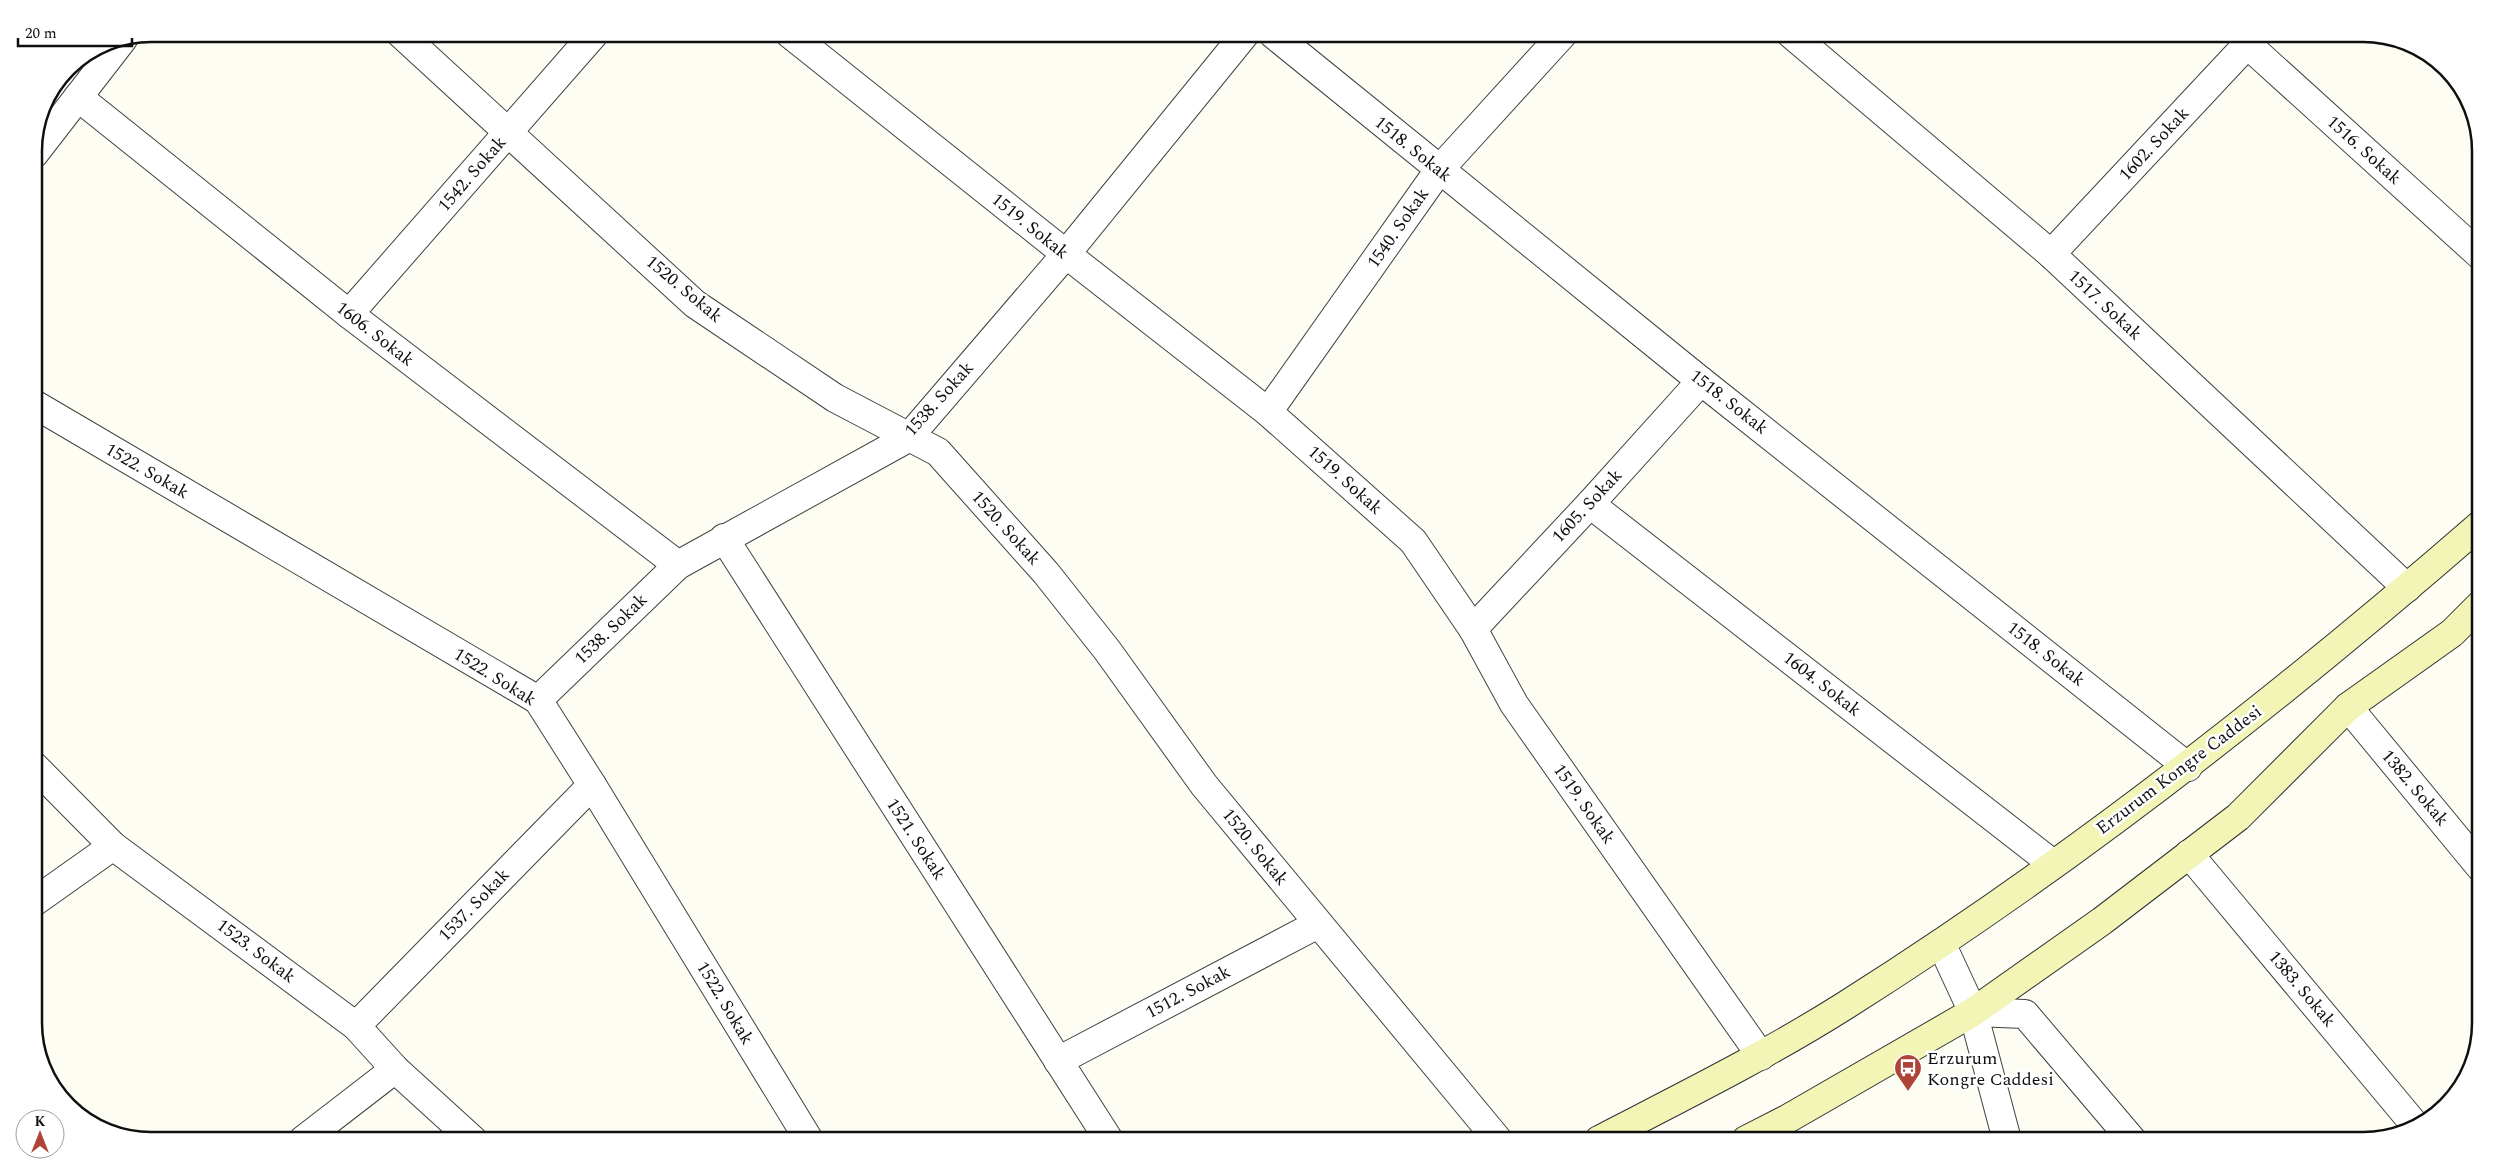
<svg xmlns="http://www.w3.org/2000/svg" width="2515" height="1174" font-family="Spectral,serif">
<rect width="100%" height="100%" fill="#fdfdf4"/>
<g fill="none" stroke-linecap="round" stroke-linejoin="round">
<defs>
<g id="minor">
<path d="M401,34L695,304L835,398L938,452L1046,573L1107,650L1204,785L1498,1140"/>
<path d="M790,34L1066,254L1268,412L1413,541L1473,629L1514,704L1761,1056"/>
<path d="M1273,34L1701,381L2188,767"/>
<path d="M1791,34L2051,254L2407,588"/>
<path d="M2247,44L2481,256"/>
<path d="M78,97L349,314L678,565"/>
<path d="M34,154L123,39"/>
<path d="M2051,254L2257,34"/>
<path d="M349,314L594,34"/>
<path d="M1268,412L1439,170L1563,34"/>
<path d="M1590,504L2053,864"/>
<path d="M724,538L1109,1140"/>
<path d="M1473,629L1590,504L1701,381"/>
<path d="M538,700L678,565L908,438L1066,254L1245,34"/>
<path d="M2348,707L2481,868"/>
<path d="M34,766L113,846L356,1026L395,1069L473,1140"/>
<path d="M2189,854L2415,1125"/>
<path d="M34,902L113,846"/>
<path d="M1973,1012L2025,1014L2132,1140"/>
<path d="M356,1026L592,785"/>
<path d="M1058,1061L1318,924"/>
<path d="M303,1140L395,1069"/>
</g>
<g id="tertiary">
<path d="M34,404L538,700L592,785L809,1140"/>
<path d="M1941,943L1973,1012L2007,1140"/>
</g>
<g id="secondary">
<path d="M1599,1140C1682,1097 1767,1055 1846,1005C2071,863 2281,698 2481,524"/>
<path d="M1746,1140L1789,1118L1973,1012L2102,921L2238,817L2348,707L2452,633L2481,604"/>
</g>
</defs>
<!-- minor casing -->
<use href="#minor" stroke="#424242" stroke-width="30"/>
<!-- tertiary casing -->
<use href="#tertiary" stroke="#424242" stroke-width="30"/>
<!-- secondary casing -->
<use href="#secondary" stroke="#313131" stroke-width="30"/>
<!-- minor -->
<use href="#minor" stroke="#fff" stroke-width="28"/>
<!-- tertiary -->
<use href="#tertiary" stroke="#fff" stroke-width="28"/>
<!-- secondary -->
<use href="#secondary" stroke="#f3f5b7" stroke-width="28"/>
</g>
<!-- icons -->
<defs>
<symbol id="bus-pin" viewBox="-11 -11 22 30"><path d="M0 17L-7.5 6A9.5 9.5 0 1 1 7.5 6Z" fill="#af4338" stroke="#fff"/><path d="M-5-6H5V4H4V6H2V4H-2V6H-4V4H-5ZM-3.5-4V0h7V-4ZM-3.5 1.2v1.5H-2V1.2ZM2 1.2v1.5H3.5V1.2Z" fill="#fff"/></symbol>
</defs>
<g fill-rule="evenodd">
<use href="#bus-pin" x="1892" y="1052" width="32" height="43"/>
</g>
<g text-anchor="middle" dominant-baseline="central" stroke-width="5" stroke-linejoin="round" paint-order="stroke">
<!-- street labels -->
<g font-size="18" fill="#0f0f0f" stroke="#fff">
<text transform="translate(2154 144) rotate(-47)">1602. Sokak</text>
<text transform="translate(1413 149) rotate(39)">1518. Sokak</text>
<text transform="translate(2364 150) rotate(42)">1516. Sokak</text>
<text transform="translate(472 174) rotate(-49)">1542. Sokak</text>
<text transform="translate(1030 226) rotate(39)">1519. Sokak</text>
<text transform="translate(1398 228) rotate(-55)">1540. Sokak</text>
<text transform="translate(684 289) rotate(40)">1520. Sokak</text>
<text transform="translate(2105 305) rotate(43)">1517. Sokak</text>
<text transform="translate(375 334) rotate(38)">1606. Sokak</text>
<text transform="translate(939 399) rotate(-48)">1538. Sokak</text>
<text transform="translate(1729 402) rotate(38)">1518. Sokak</text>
<text transform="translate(147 471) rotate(30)">1522. Sokak</text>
<text transform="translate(1345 480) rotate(42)">1519. Sokak</text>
<text transform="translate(1587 506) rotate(-47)">1605. Sokak</text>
<text transform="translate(1006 528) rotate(48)">1520. Sokak</text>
<text transform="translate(611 629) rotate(-44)">1538. Sokak</text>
<text transform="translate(2046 654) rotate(38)">1518. Sokak</text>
<text transform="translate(495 677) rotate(32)">1522. Sokak</text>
<text transform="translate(1822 684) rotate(38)">1604. Sokak</text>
<text transform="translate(2179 770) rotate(-37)">Erzurum Kongre Caddesi</text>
<text transform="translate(2415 788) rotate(50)">1382. Sokak</text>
<text transform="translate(1584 804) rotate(55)">1519. Sokak</text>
<text transform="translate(916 839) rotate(57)">1521. Sokak</text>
<text transform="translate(1255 847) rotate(51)">1520. Sokak</text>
<text transform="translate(474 905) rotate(-46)">1537. Sokak</text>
<text transform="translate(256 951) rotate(37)">1523. Sokak</text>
<text transform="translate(2302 989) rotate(50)">1383. Sokak</text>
<text transform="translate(1188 992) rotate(-28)">1512. Sokak</text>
<text transform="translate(725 1003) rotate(59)">1522. Sokak</text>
</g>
<!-- poi labels -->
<g font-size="18" fill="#0f0f0f" stroke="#fff" text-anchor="start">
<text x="1927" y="1058">Erzurum<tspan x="1927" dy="21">Kongre Caddesi</tspan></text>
</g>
</g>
<!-- crop -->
<path d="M0 0H2515V1174H0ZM151 42H2363A109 109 0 0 1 2472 151V1023A109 109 0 0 1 2363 1132H151A109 109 0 0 1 42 1023V151A109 109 0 0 1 151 42Z" fill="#fff" fill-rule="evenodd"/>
<path fill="none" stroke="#0f0f0f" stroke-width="2.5" d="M151 42H2363A109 109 0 0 1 2472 151V1023A109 109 0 0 1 2363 1132H151A109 109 0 0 1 42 1023V151A109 109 0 0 1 151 42Z"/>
<!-- north arrow -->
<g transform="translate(40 1134)"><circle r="24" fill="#ffffff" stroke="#9f9f9f"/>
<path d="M0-4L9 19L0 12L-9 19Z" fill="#af4338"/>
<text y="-8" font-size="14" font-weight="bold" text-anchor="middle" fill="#0f0f0f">K</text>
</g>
<!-- scale -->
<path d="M18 38v8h114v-8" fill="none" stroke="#0f0f0f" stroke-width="2.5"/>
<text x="25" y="38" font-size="15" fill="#0f0f0f" stroke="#ffffff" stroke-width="4" paint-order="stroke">20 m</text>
</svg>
